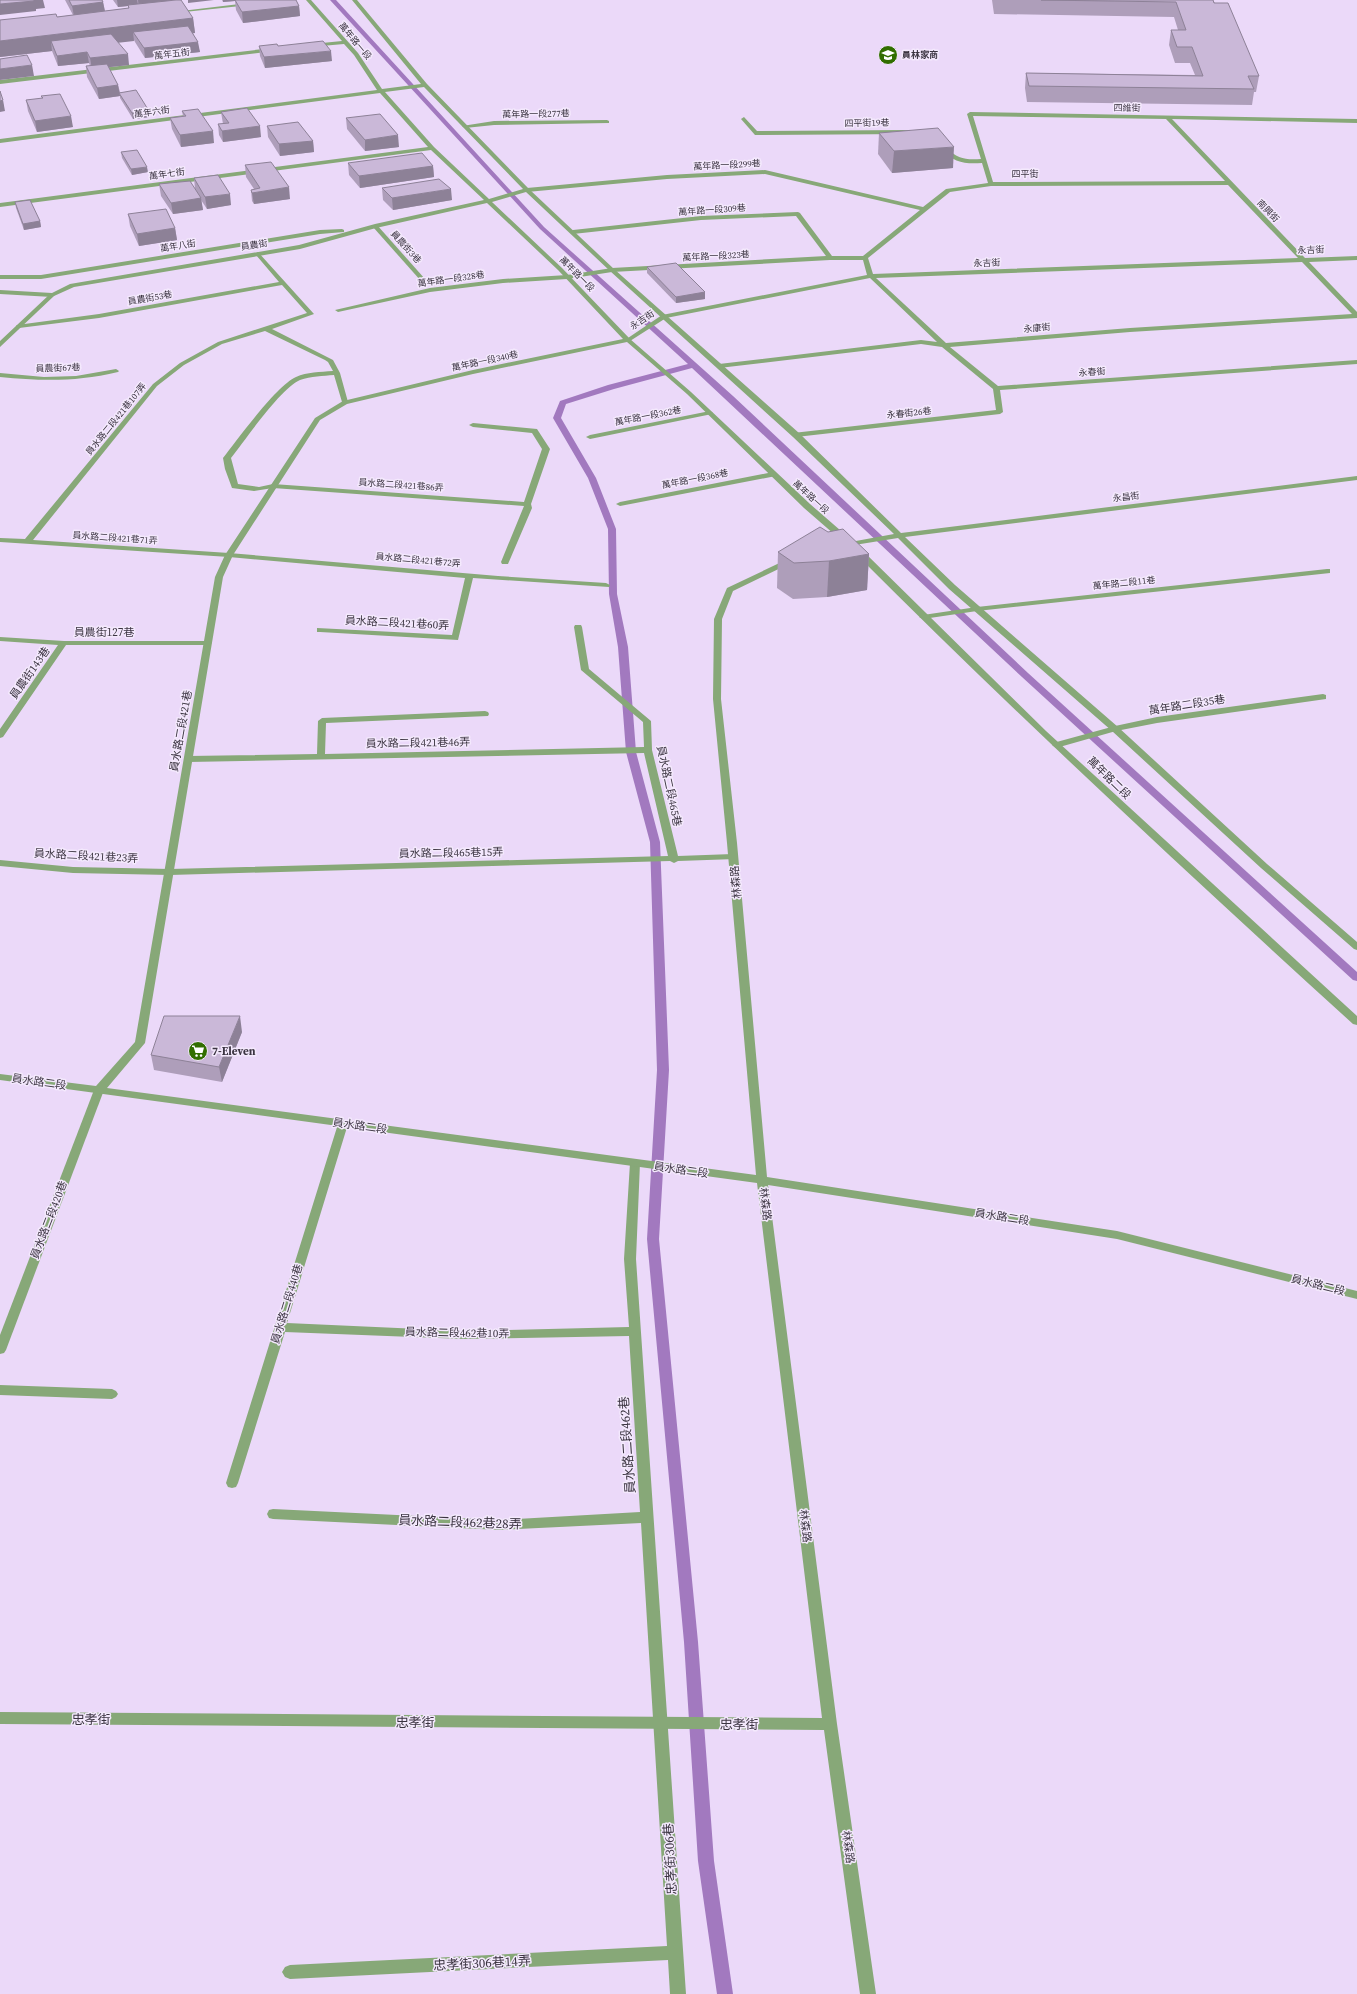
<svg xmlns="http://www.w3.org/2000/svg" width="1357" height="1994" font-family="'Source Serif 4','Noto Sans TC',serif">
<rect width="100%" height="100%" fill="#ebd9f9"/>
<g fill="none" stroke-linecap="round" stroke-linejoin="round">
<!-- stream -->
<path fill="#a279bf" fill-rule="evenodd" d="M330,0H336L544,227L733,396L1028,673L1357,972V981L1353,980L1022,677L692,368L614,389L566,404L561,418L596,478L616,529L617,594L628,647L636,752L660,842L669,1070L659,1239L698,1642L714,1861L733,1994H717L698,1861L684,1642L647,1239L657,1070L650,842L626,752L618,647L609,594L608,529L588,478L553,418L560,401L608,385L688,364L540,229Z"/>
<!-- service -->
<g fill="#87a878" fill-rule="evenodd">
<path d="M970,112L1357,119V123L1172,119L1305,258L1357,256V260L1309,262L1357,312V318L1130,332L950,347L998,386L1357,360V364L1000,390L1003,412L1000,414L796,437H793V433L996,410L993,389L942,347L921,344L719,368L716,366L719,364L921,340L937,342L870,278L666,318L630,341L625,340L662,315L867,275L863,260H830L612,272L567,279L503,283L430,292L338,312L335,310L430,288L503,279L567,275L612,268L826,256L796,216L701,220L573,234L570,232L573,230L701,216L798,212L800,213L832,256H863L920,210L765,174L667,179L527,192L524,190L527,188L667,175L765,170L923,207L946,189L988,183L982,163C965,164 953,163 942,149L947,148C957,159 966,160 981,159L967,114ZM973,116L1166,119L1225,181L993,182ZM1228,185L1298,258L873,274L868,258L950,192L991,186ZM1302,262L1352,314L1130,328L946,343L876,278Z"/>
<path d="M744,117L757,131L909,130L912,132L909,134L755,135L741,119Z"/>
<path d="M607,120L609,121V123L494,125L465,128L462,126L494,121Z"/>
<path d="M373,225H377L425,279V281H421L373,227Z"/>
<path d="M258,252L314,314L272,329L333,360L340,373L348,402L345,404L342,402L334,375C323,376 311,376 300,380C280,389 246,439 231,458L238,484L259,487L273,484L524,502L542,449L532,433L473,427L469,425L473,423L537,429L550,449L531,504L532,508L508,564H502L501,562L524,506L273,488L254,491L232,488L225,469L223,458C237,440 277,385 296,377C307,372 320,372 333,371L328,362L325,360L265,331L222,344L184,365L157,386L33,540L229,553L498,576L606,583L610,585L609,587L473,578L458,640L320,632H317V628L452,635L465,578L229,557L0,542V538L25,539L153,384L180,363L218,342L307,313L282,285L99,318L19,328L16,326L17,325L99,314L279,282L256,255L255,254Z"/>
<path d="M0,290L52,293L55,295L52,297L0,294Z"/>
<path d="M116,369L119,371L118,372C76,382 42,381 0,377V373L44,377L76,376Z"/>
<path d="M710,411L713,413L712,414L590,439L586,437L590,435Z"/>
<path d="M773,472L777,474L776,476L620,506L616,504L620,502Z"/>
<path d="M1327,569H1330V573L977,611L923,619L919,617L923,615L977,607Z"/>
<path d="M575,625H581L582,627L589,669L651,721L652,750L678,856L733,854L736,855L738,857L736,859L678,861L674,863L670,861L170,875L73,873L0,866V860L73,867L170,869L668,856L644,753L189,762L185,759L189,756L317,754L318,721L322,718L485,711L488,712L489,714L488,716L326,723L325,754L644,747L643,722L581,670L574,627Z"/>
<path d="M0,637L64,641H208L212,643L208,645H66L3,737L0,738V729L58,645L0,641Z"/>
<path d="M1323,694L1326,695V699L1157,723L1116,731L1056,748L1052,745L1053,743L1115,726L1157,717Z"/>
<path d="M99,1086L104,1090L6,1350L4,1353L0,1354V1335L94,1090Z"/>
<path d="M343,1120L348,1124L287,1323L464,1331L629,1327L624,1259L630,1163L631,1160H639L640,1163L636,1259L686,1994H670L668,1960L290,1979L285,1977L282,1972L285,1967L290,1965L667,1946L641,1523L500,1530L273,1519L269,1518L267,1514L269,1510L273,1509L500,1520L640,1512L629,1336L464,1339L285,1332L238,1483L236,1487L232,1488L228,1487L226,1483L338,1124Z"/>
<path d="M0,1385L112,1389L116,1391L118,1394L116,1397L112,1399L0,1395Z"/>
</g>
<!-- minor -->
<g fill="#87a878" fill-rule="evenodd">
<path d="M306,0H311L358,53L382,89L421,84L352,0H357L427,84L529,189L614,269L799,433L901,533L1357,476V480L905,537L955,585L1118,727L1267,864L1357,942V950L1354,949L1261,868L1112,731L949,589L898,538L842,547V543H845L894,534L793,437L610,271L526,192L492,202L562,268L630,339L691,392L810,504L848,537V541H842L804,508L687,394L627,342L473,374L347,404L320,420L233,555L223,577L145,1043L107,1088L756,1175L727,843L713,699L714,619L727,588L790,558L794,560L793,562L733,591L722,619L721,699L737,843L767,1177L1117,1231L1357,1291V1299L1117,1239L768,1185L837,1724L876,1994H860L824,1730L0,1724V1712L822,1718L757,1183L0,1080V1074L96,1086L135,1042L215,577L225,555L315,418L343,401L473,370L623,339L558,270L487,203L376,228L300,249L74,287L54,296L0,347V341L50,294L70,284L299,245L375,224L484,200L431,150L0,207V203L428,147L380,93L0,143V139L377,90L354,55L344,44L310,47L312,44L342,41ZM424,87L523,189L489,199L434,147L385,92Z"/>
<path d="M248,3L250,5L175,13L173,12Z"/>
<path d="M272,48L274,51L0,84V80Z"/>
<path d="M342,229L344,230V232L320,234L41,279H0V275H41L320,230Z"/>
<path d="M857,551H863L1046,731L1357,1016V1025L1353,1024C1185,871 1018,716 857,555Z"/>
</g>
</g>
<!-- wall -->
<g fill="#ae9eba">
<path d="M65,0H102L103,2L105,11L128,9V6L118,7L113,0H171L193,18L195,33H193L200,52L145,58L135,42L134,40L118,42L129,65L108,67L118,85L120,92L149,111L150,117L133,119L120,98V96L99,99L87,77L86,66H90L89,63L58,66L52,51L0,57V20L57,17L73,15Z"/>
<path d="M222,0H296L299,6L300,16L243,23L236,10L235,1L223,2Z"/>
<path d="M992,0H1213L1259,76L1256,92H1254L1252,105L1027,102L1025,88L1026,73L1195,75L1190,63H1175L1169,45L1171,30H1178L1174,17L994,14Z"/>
<path d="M259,46H278L332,61L265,68L260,56Z"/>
<path d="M41,96L73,127L37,132L28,111L26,100L42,99Z"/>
<path d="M182,111L214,143L181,147L172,129L170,118L183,116Z"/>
<path d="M221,112L261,137L223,142L219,135L218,124H223Z"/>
<path d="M346,118L399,147L365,151L347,129Z"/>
<path d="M267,126L313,141L314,152L280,156L268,137Z"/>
<path d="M879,133L953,168L892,173L878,154Z"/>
<path d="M121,152L148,172L132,175L122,158Z"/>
<path d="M348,163L433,166L434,177L360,188L349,175Z"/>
<path d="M245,165L290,199L254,204L252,201L251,190L254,189L246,177Z"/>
<path d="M194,178L231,205L207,209L201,200L203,210L173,214L161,196L159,184L195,189Z"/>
<path d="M382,188L452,200L393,210L383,200Z"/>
<path d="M15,202L40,221L41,227L24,230L16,208Z"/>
<path d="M128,214L175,228L177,240L139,246L130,226Z"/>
<path d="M647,267L705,292V299L676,303L647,273Z"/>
<path d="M828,532L869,554L867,590L827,597L793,599L777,588L778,552Z"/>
<path d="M242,1032L222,1082L154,1070L151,1055Z"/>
</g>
<!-- shaded-wall -->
<g fill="#8d8197">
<path d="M33,0H43L45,8L36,9V11L0,15V4Z"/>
<path d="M117,0H137L138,5L118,7Z"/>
<path d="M138,0H171V4L139,8Z"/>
<path d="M188,0H214L188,3Z"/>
<path d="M223,0H235V1L223,2Z"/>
<path d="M103,2L105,12L74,16L72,6Z"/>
<path d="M299,6L300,16L243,23L242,12Z"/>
<path d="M193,18L195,33L139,40L133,32L134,41L54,50L51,41L52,51L0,57V41Z"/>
<path d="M198,42L200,52L145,58L144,48Z"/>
<path d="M331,51L332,61L265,68L264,57Z"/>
<path d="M87,52L89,63L58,66L57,56Z"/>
<path d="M128,54L129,65L92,69L90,58Z"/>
<path d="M32,65L34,76L0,80V69Z"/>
<path d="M118,85L120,96L99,99L97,88Z"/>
<path d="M3,100L5,111L0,112V101Z"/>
<path d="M149,111L150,117L133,119L132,113Z"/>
<path d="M71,116L73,127L37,132L35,121Z"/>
<path d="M260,126L261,137L223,142L222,131Z"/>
<path d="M213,131L214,143L181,147L180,135Z"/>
<path d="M398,135L399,147L365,151V140Z"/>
<path d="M313,141L314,152L280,156L279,144Z"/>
<path d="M954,147L953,168L892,173L894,151Z"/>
<path d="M433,166L434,177L360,188L359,176Z"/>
<path d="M147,167L148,172L132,175L131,169Z"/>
<path d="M289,187L290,199L254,204L252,193Z"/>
<path d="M451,189L452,200L393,210L392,198Z"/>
<path d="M230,194L231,205L207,209L205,197Z"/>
<path d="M201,198L203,210L173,214L171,203Z"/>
<path d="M40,221L41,227L24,230L23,224Z"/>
<path d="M175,228L177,240L139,246L137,234Z"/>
<path d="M705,292V299L676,303V297Z"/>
<path d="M869,554L867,590L827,597L829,561Z"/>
<path d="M240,1016L242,1032L222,1082L219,1067Z"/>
</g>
<!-- building -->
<g fill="#cab8d8" stroke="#8d8197">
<path d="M0,0H34V1L0,4Z"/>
<path d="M69,0H102L103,2L72,6Z"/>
<path d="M176,0H181L193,18L0,41V20L56,14L57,17L129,8L128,5Z"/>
<path d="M235,0H296L299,6L242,12Z"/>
<path d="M1041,0H1213L1214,3H1228L1259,76H1248L1254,89L1029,86L1026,73L1203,76L1192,47H1177L1171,30H1186L1176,2Z"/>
<path d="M188,26L198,42L144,48L133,32Z"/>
<path d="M111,34L128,54L90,58L87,52L57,56L51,41Z"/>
<path d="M323,41L331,51L264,57L259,46L277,44L278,46Z"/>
<path d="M27,55L32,65L0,69V59Z"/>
<path d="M107,64L118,85L97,88L86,66Z"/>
<path d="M136,90L149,111L132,113L119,93Z"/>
<path d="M0,91L3,100L0,101Z"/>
<path d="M60,94L71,116L35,121L26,100L43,98L41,96Z"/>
<path d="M247,108L260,126L222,131L218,124L229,123L221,112Z"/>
<path d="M198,109L213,131L180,135L170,118L186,116L182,111Z"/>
<path d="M380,114L398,135L365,140L346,118Z"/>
<path d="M298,122L313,141L279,144L267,126Z"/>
<path d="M938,128L954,147L894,151L879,133Z"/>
<path d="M137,150L147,167L131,169L121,152Z"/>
<path d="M422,153L433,166L359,176L348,163Z"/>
<path d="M271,162L289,187L252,193L251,190L260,188L245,165Z"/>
<path d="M218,175L230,194L205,197L194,178Z"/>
<path d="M439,179L451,189L392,198L382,188Z"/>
<path d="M190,181L201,198L171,203L159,184Z"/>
<path d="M30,200L40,221L23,224L15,202Z"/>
<path d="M166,209L175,228L137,234L128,214Z"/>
<path d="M676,263L705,292L676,297L647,267Z"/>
<path d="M820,527L828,532L843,529L869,554L829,561L794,563L778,552Z"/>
<path d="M164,1016H240L219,1067L151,1055Z"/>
</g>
<!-- icons -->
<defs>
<symbol id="school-disc" viewBox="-11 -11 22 22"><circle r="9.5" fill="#316e00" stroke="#f4e9fd"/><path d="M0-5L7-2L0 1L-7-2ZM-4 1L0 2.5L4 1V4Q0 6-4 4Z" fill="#fff"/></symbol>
<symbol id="supermarket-disc" viewBox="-11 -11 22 22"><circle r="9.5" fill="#316e00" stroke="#f4e9fd"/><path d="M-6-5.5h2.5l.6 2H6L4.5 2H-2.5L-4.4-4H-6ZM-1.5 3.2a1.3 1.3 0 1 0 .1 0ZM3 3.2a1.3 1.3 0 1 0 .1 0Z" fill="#fff"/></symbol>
</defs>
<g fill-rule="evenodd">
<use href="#school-disc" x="877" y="44" width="22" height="22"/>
<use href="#supermarket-disc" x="187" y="1040" width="22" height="22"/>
</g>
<g text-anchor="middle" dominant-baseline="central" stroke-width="3" stroke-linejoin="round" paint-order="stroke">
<!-- far-street labels -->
<g font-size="9" fill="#3b3441" stroke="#f4e9fd">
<text transform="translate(355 41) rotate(50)">萬年路一段</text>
<text transform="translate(172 54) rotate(-7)">萬年五街</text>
<text transform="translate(1127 108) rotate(1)">四維街</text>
<text transform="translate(152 112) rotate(-8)">萬年六街</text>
<text transform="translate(536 114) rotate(-1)">萬年路一段277巷</text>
<text transform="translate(867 123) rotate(-1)">四平街19巷</text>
<text transform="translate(727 165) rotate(-3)">萬年路一段299巷</text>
<text transform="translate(167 174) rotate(-8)">萬年七街</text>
<text x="1025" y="174">四平街</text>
<text transform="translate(712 210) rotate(-4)">萬年路一段309巷</text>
<text transform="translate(1268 211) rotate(46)">南興街</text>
<text transform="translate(254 245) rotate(-9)">員農街</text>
<text transform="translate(178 246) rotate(-9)">萬年八街</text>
<text transform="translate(406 247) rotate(48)">員農街3巷</text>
<text transform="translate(1311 250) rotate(-2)">永吉街</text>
<text transform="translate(716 256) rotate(-3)">萬年路一段323巷</text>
<text transform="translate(987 263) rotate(-2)">永吉街</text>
<text transform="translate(577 274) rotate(45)">萬年路一段</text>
<text transform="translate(451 279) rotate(-8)">萬年路一段328巷</text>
<text transform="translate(150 298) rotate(-10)">員農街53巷</text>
<text transform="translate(642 320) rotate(-34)">永吉街</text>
<text transform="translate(1037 328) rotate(-5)">永康街</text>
<text transform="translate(485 361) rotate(-12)">萬年路一段340巷</text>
<text transform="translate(58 368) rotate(-2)">員農街67巷</text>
<text transform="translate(1092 372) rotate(-4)">永春街</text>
<text transform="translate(909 413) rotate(-6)">永春街26巷</text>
<text transform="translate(648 416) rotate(-11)">萬年路一段362巷</text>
<text transform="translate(116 419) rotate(-51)">員水路二段421巷107弄</text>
<text transform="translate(695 479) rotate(-11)">萬年路一段368巷</text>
<text transform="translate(401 485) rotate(4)">員水路二段421巷86弄</text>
<text transform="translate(811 497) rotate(42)">萬年路一段</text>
<text transform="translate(1126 497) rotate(-7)">永昌街</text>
<text transform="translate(115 538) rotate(4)">員水路二段421巷71弄</text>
<text transform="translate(418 560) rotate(5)">員水路二段421巷72弄</text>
<text transform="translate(1124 583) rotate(-6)">萬年路二段11巷</text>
</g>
<!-- far-poi labels -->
<g font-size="9" font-weight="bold" fill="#3b3441" stroke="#f4e9fd" text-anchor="start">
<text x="902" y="55">員林家商</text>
</g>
<!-- street labels -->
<g font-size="11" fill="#3b3441" stroke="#f4e9fd">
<text transform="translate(397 623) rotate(3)">員水路二段421巷60弄</text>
<text x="104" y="632">員農街127巷</text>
<text transform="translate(30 673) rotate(-55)">員農街143巷</text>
<text transform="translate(1187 705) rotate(-9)">萬年路二段35巷</text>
<text transform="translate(181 731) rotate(-80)">員水路二段421巷</text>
<text transform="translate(418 743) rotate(-1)">員水路二段421巷46弄</text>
<text transform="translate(1109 778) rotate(44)">萬年路二段</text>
<text transform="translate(669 786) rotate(78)">員水路二段465巷</text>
<text transform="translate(451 853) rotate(-1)">員水路二段465巷15弄</text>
<text transform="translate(86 856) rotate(3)">員水路二段421巷23弄</text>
<text transform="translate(736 882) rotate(-95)">林森路</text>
<text transform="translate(39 1082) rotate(8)">員水路二段</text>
<text transform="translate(360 1126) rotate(8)">員水路二段</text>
<text transform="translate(681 1170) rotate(8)">員水路二段</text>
<text transform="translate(765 1204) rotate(83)">林森路</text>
<text transform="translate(1002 1217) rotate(9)">員水路二段</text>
<text transform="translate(49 1220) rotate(-69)">員水路二段420巷</text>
<text transform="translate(1318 1285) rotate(14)">員水路二段</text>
<text transform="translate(287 1304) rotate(-73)">員水路二段440巷</text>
<text transform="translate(457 1333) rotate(1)">員水路二段462巷10弄</text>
<text transform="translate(805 1526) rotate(83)">林森路</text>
<text transform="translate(848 1847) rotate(82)">林森路</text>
</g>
<!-- poi labels -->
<g font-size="11" font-weight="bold" fill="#3b3441" stroke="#f4e9fd" text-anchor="start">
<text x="212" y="1051">7-Eleven</text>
</g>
<!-- near-street labels -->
<g font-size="13" fill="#3b3441" stroke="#f4e9fd">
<text transform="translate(627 1445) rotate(-94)">員水路二段462巷</text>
<text transform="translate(460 1522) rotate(2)">員水路二段462巷28弄</text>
<text x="91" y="1719">忠孝街</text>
<text x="415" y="1722">忠孝街</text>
<text x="739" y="1724">忠孝街</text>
<text transform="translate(670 1859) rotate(-93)">忠孝街306巷</text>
<text transform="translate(482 1963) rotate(-3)">忠孝街306巷14弄</text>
</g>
</g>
</svg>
